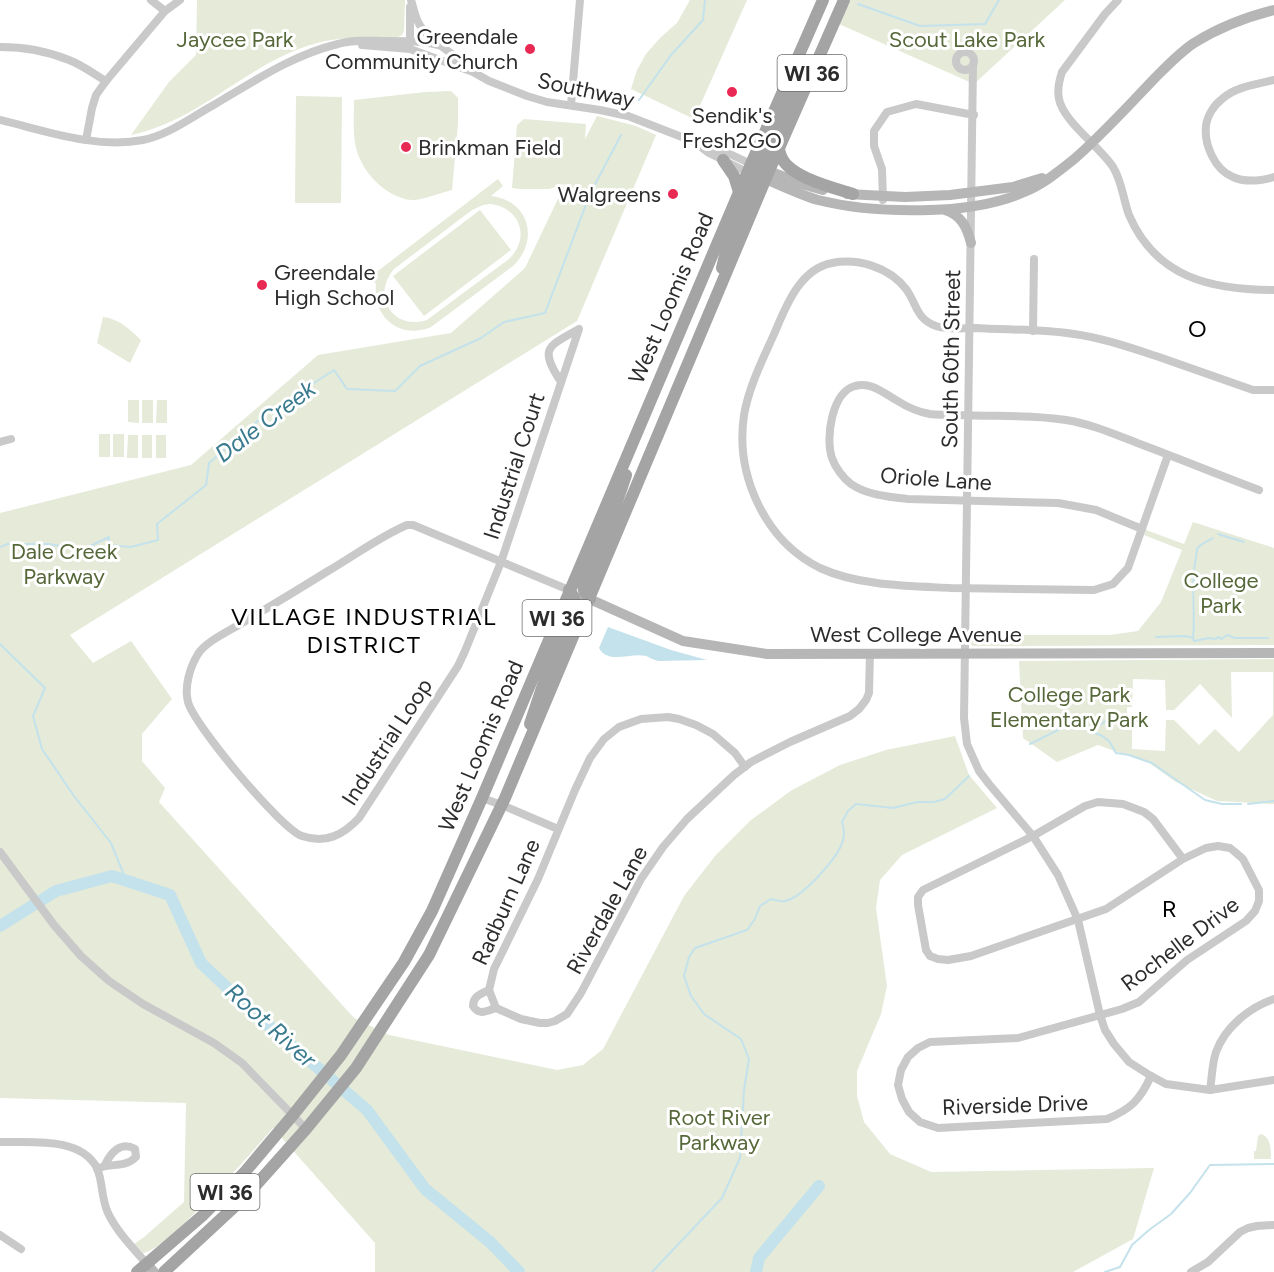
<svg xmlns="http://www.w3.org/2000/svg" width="1274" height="1272" font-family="Figtree,sans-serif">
<rect width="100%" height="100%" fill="#fff"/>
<!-- green -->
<g fill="#e5ead9" fill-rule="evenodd">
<path d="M197,0H405L404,31L402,35L398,37C367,37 336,36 307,46C244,67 197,122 131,135L169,82L196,55Z"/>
<path d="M690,0H747L694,119L631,89L637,70L646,54L660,38L677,23Z"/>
<path d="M849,0H1065L974,84L839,24Z"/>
<path d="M451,91L458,98V124L452,190C443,192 420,201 411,200C384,197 359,169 355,143C353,129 354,114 354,100L425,92Z"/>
<path d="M296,96L342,97L341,203H295Z"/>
<path d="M597,116L636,126L656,135L577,321L70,635L93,663L131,641L172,699L142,734V761L165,788L159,802L354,1018L389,1035L557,1070L583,1065L603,1049L684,896L715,856L751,820L792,790L840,765L886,750L955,736L969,775L997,808L902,855L880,880L876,908L887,986L881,1014L857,1071V1096L864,1122L890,1154L931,1172L1154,1168L1133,1239L1073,1272H375V1243L273,1128C255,1149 165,1252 143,1253L134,1244L144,1237L184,1202L186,1103L0,1098V513L191,465L318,355L451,333L525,268L565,184L549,189H520L512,188L517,125L524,119L586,124L585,139Z"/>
<path d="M498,179L503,186L491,196C529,200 540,240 513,266L431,327C400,340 372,317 376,284L370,277ZM490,204C520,207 531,238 509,259L427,320C393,331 371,296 394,269L472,210L483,205Z"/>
<path d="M480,210L511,250L424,316L393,276Z"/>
<path d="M103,317C120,319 129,329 141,340L130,363L97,343Z"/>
<path d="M128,400H139V423L128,422Z"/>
<rect x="142" y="400" width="11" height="23"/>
<path d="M157,400H167V423H156Z"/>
<rect x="99" y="434" width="11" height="23"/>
<rect x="113" y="434" width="11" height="23"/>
<path d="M128,435H138V458H127Z"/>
<rect x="142" y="435" width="10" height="23"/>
<rect x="156" y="435" width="10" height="23"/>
<path d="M1193,522L1274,548V645L1000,646H973C968,643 968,640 968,635H1110L1138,631L1161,602L1182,550L1144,535L1146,530L1184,544Z"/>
<path d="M1274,659V804L1217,801L1176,782L1149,763L1098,745L1057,762L1023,738L1019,661ZM1231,672H1273V715L1239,752L1215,729L1199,745L1174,720H1166L1165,751L1132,749V725L1127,723V707H1132L1133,679L1165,680L1166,710H1174L1200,684L1232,718Z"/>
<path d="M1261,1134C1271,1137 1271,1150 1271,1159H1254V1151H1256L1258,1136Z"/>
</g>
<!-- water -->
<path fill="#c4e2eb" d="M608,627L671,650L707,660L659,661C653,660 651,658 646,656C631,652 608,665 599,648Z"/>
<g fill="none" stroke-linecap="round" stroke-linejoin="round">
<!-- stream -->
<g stroke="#c4e2eb" stroke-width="2">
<path d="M858,4L920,26L985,24L999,0"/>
<path d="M639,100L671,55L703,20L705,0"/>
<path d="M1218,534L1244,542"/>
<path d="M0,547L8,544H49L82,550L109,537L108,545L131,547L158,540L157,524L206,485L209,463L266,414L334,370L347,389L395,391L420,366L481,338L504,322L545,313L590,194L621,135"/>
<path d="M1156,637L1186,636L1193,638L1194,641L1209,638L1216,639L1218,637L1222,639L1227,635L1235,638H1268"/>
<path d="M1193,638C1196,611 1190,584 1196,558C1196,557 1197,550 1197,549C1200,544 1208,541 1213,538"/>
<path d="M0,644L45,688L33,716L42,749L74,796L111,843L126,880"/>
<path d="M1091,730L1097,727L1116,714"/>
<path d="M1030,744L1060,729L1079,727L1089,730L1102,736L1109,741L1116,753L1129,755L1152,763L1205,800L1222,804H1241"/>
<path d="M1248,804L1274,801"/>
<path d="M652,1272L722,1198L740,1158L744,1090L749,1059L741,1039L704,1014L691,996L684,976L689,957L695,948L747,930L755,919L760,906L771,899C775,900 781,902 785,901C802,898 839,857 843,840C845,833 844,828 842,822L848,811L856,804L893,808L917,802H934L945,799L969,776"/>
<path d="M1105,1272L1120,1267L1132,1245L1149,1230L1171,1214L1190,1193L1210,1165L1274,1164"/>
</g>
<!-- river -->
<g stroke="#c4e2eb" stroke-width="12">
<path d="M0,926L56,891L112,876L170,895L201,963L255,1014L367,1110L425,1189L490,1242L519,1272"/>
<path d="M756,1272L759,1258L819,1186"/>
</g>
<!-- street -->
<g stroke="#c9c9c9" stroke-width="8">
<path d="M151,0L165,11"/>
<path d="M411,0C414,9 415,19 421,27C434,44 457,55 472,71"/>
<path d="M1118,0L1105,14L1062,72C1059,81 1057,90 1059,99C1063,121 1100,147 1113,167C1122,181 1123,199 1129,215C1156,278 1212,290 1274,290"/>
<path d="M410,43V7"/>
<path d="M362,45L410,49L473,72L489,81L527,96L547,102L600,110L628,116L692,141L732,155L751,164"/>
<path d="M0,47C24,47 47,51 69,60C82,65 94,74 106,81"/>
<circle cx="965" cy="61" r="9"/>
<path d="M973,65L964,718L967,744L979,771L989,784L1033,836L1058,875L1078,920L1100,1015L1105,1030L1114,1044L1129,1062L1151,1076L1166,1084L1210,1090L1274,1080"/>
<path d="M1274,80C1257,84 1235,87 1222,99C1214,105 1207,116 1206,126C1204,145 1215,170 1233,177C1246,183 1260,181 1274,177"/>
<path d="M571,105L580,0"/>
<path d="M0,120C46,131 96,149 143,140C168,135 190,118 212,106C253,82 292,55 338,44C354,39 372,41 388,41C408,41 423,41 442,46"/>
<path d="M86,140L92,108L96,95L106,81L165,11L180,0"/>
<path d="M701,147L709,153L747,172"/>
<path d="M883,200L882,169L874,146V131L887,112L916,104L974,115"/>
<path d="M1033,331L1034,259"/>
<path d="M561,382C539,348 547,347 579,329L501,562L465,651L458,666L359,818C343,835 326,844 302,836C281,829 194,725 188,702C184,687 190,667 198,654C205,642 229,631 242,623C271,606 299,589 328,571C354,556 379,537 407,525H413L569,590"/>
<path d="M0,442L11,439"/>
<path d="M1168,455L1128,568L1113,584L1094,590C1046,589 998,589 951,588C909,586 859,586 820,568C765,541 735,475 744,415C749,386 763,359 775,332C786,306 800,269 832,263C858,258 889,267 906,289C917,304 916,319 936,326C949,330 962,328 975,328C1008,330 1041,329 1074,334C1103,338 1131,348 1159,357C1190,368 1222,379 1253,390H1274"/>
<path d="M1142,529L1096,510L1058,503L908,499C889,497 867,495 851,484C843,478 835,467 832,458C825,438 832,392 855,386C872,382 882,392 896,400C907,407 917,412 930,414C938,415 948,415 957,415C993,417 1030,414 1066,420C1092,424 1116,435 1140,444C1180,459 1219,475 1259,490"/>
<path d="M482,798L502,805L558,829"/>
<path d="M0,852L54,925L81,956L109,981L143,1004L214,1043L242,1063L306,1129"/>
<path d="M489,990L496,1008L521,1019L540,1023H548L555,1021L567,1014L581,993L641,879L663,847L687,819L734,775L751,762L790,742L850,716L859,709L866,700L869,693L870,653"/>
<path d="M489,990L494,969L538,879L575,790L590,758L604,739L619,727L641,719L668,717L679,719L696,725L713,734L735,753L745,767"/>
<path d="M489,990C481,994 473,996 473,1006C479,1016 487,1011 496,1008"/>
<path d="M1151,1076C1140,1100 1131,1109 1107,1119L938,1128L920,1122L909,1112L902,1099L898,1085L901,1070L908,1057L918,1048L930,1042L1018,1038L1122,1009L1139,1002L1187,960L1246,921L1255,911L1259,901V890L1243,859L1235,852L1230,848L1218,846L1206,848L1183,859L1106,909L971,956L948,960L938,959L930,956L926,950L918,905V897L923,890L1033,836L1085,806L1098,802L1123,804L1144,812L1153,819L1183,859"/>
<path d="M1210,1090C1212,1078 1212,1063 1216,1052C1225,1027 1250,1007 1274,999"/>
<path d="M0,1142C30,1143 80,1136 97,1168C103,1182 101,1198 108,1213C117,1232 133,1248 147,1264"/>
<path d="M97,1169C110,1162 124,1169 136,1157L135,1149C121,1141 111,1152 105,1165"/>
<path d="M0,1235L21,1249"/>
<path d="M1191,1272L1208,1262L1240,1232L1248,1228L1257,1226L1274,1225"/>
</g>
<!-- secondary -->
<g stroke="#b6b6b6" stroke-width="10">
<path d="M761,168L805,185L823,190"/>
<path d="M759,176C778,184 798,194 818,200C874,214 971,216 1024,192C1042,185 1058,172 1073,160C1101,136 1128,106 1154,79C1166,67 1179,53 1194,43C1218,28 1246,17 1274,10"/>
<path d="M847,194L905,197L950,195L1013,187L1042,178"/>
<path d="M945,210C961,215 967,227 971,243"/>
<path d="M583,596L683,641L767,654L1274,653"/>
<path d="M147,1264L154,1272"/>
</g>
<!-- primary -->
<g stroke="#a4a4a4" stroke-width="12">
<path d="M779,147C779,149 780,154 781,156C788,177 834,188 853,194"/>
<path d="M723,160L734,176L739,192"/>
<path d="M763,175L762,168L764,160L794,88L802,65"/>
<path d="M722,268L728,243L757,175L755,168L752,165"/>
<path d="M590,599L584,590L583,585L609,526L626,475"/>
<path d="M530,724L550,664L575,603L574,597L569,590"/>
<path d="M137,1272L202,1216L244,1173L293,1115L341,1055L404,962L432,911L482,798L751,164L823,0"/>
<path d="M164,1272L247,1195L306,1129L356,1068L429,955L505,798L769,171L844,0"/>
</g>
</g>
<!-- markers -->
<g fill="#e82953" stroke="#fff" stroke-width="2">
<circle cx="530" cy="49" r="6"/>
<circle cx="732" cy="92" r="6"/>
<circle cx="406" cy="147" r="6"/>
<circle cx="673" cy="194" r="6"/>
<circle cx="262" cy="285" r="6"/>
</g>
<g text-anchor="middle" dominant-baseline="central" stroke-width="6" stroke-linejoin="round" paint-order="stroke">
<!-- shield labels -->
<g fill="#fff" stroke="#6b6b6b" stroke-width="1.5">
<rect x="777.5" y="55" width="69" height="36" rx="4.5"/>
<rect x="522.5" y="600" width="69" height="36" rx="4.5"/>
<rect x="190.5" y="1174" width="69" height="36" rx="4.5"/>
</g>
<g font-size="21" font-weight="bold" fill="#2c2c2c">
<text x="812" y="73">WI 36</text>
<text x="557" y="618">WI 36</text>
<text x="225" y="1192">WI 36</text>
</g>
<!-- poi labels -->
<g font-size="22" fill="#2c2c2c" stroke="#fff" text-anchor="end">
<text x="518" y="36">Greendale<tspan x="518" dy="25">Community Church</tspan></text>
<text x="732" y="115" text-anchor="middle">Sendik's<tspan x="732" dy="25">Fresh2GO</tspan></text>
<text x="418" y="147" text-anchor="start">Brinkman Field</text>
<text x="661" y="194">Walgreens</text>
<text x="274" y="272" text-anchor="start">Greendale<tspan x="274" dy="25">High School</tspan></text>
</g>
<!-- park labels -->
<g font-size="22" fill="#566839" stroke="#fff">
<text x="235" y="39">Jaycee Park</text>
<text x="967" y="39">Scout Lake Park</text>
<text x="64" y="551">Dale Creek<tspan x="64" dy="25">Parkway</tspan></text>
<text x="1221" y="580">College<tspan x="1221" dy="25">Park</tspan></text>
<text x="1069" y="694">College Park<tspan x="1069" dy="25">Elementary Park</tspan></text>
<text x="719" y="1117">Root River<tspan x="719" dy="25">Parkway</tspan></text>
</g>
<!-- street labels -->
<g font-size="22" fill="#2c2c2c" stroke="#fff">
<text transform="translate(586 90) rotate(12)">Southway</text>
<text transform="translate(671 298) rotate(-67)">West Loomis Road</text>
<text transform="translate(951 359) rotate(-89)">South 60th Street</text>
<text transform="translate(514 466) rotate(-72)">Industrial Court</text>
<text transform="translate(936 479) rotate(4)">Oriole Lane</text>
<text x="916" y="634">West College Avenue</text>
<text transform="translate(387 742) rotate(-57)">Industrial Loop</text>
<text transform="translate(481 746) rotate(-67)">West Loomis Road</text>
<text transform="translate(506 902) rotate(-66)">Radburn Lane</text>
<text transform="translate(607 910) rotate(-61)">Riverdale Lane</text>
<text transform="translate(1180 944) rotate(-37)">Rochelle Drive</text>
<text transform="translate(1015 1105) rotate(-2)">Riverside Drive</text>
</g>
<!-- neighbourhood labels -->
<g font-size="24" letter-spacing="1.5" fill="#000" stroke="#fff">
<text x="1198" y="328">O</text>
<text x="364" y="616">VILLAGE INDUSTRIAL<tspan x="364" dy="28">DISTRICT</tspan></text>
<text x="1170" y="908">R</text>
</g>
<!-- water labels -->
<g font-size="24" font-style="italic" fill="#397a8f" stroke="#fff">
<text transform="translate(265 421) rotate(-37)">Dale Creek</text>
<text transform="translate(271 1025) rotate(42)">Root River</text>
</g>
</g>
</svg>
